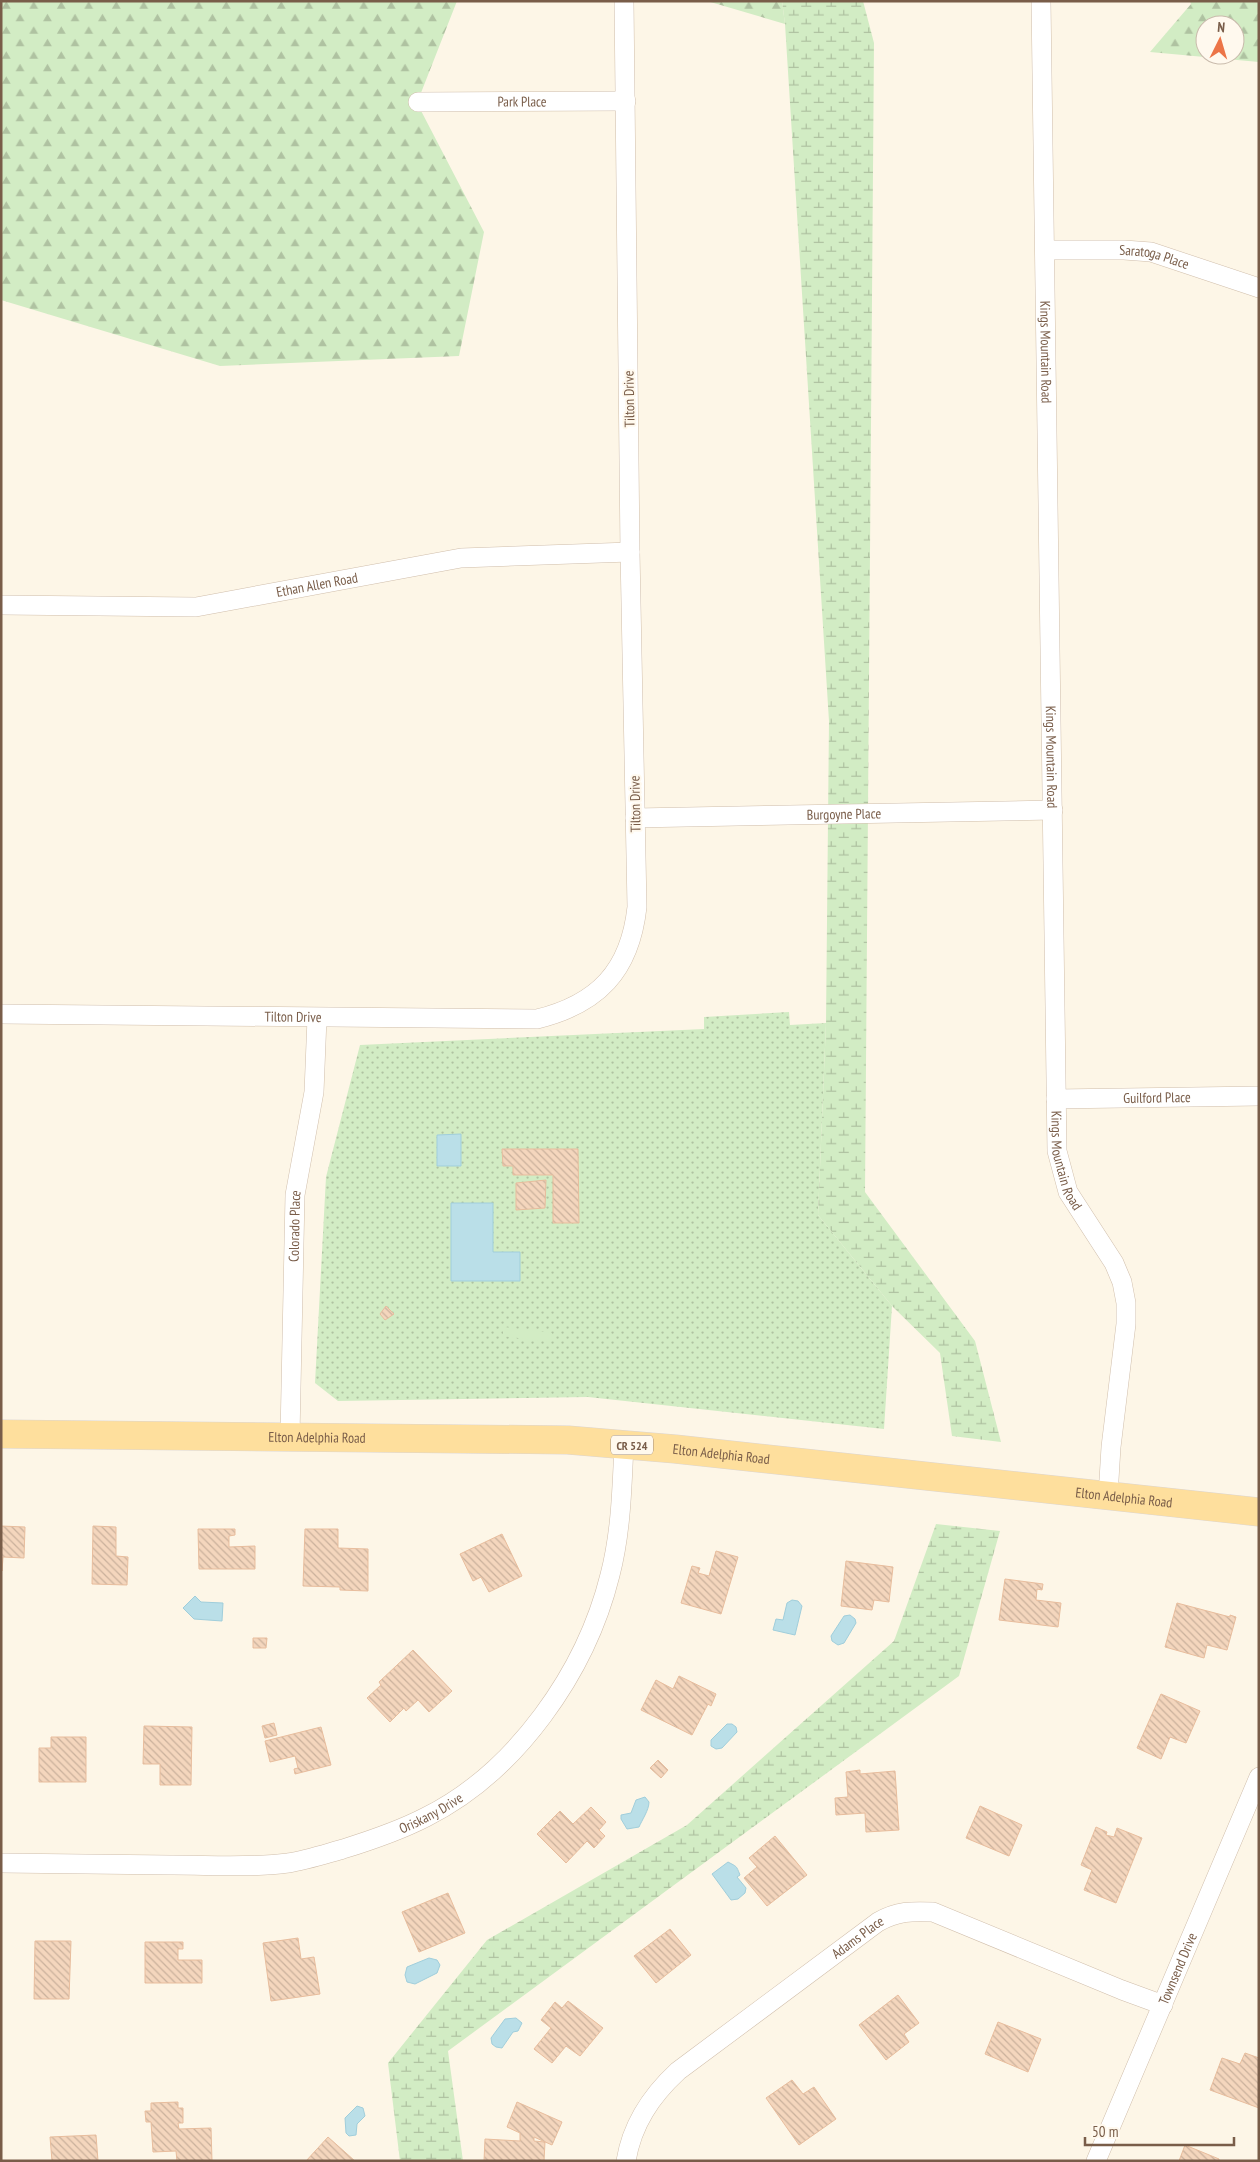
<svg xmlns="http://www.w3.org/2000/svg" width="1260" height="2162" font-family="'PT Sans Narrow',sans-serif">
<defs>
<pattern id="grass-dots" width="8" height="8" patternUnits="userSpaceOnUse" patternTransform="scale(1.25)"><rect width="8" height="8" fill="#d2ecc4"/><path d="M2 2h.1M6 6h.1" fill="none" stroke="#afc2a1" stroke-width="1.8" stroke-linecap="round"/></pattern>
<pattern id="forest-firs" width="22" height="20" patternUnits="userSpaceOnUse" patternTransform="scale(1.25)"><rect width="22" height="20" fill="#d2ecc4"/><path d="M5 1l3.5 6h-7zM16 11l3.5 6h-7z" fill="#afc2a1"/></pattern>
<pattern id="wetland-marsh" width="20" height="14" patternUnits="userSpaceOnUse" patternTransform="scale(1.25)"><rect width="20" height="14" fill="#d2ecc4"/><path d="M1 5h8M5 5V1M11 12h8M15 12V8" fill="none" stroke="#afc2a1"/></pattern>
<pattern id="building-back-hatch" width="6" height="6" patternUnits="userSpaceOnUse" patternTransform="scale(1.25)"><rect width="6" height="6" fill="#f4d6bd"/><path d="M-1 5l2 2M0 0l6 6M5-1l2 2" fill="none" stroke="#cab19c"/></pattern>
</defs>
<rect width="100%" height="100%" fill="#fdf6e7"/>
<!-- grass -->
<path fill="url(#grass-dots)" d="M789,1012L790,1025L826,1023L818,1215L892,1306L884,1429L588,1397L338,1401L315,1383L326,1177L360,1045L704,1029V1017Z"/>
<!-- forest -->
<g fill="url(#forest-firs)" fill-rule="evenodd">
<path d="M1,1H457L417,103L484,232L459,356L220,366L1,300Z"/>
<path d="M707,1H782L785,24Z"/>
<path d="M1190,1H1259V62L1150,52L1191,4ZM1205,25H1235V55H1205Z"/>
</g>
<!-- wetland -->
<g fill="url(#wetland-marsh)">
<path d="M782,1H863L874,43L865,1192L975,1341L1001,1442L952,1436L940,1353L892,1306L818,1215L826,1023L829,721L785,24Z"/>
<path d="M936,1524L1000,1531L959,1676L448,2051L463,2161H400L388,2063L487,1940L687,1825L894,1641Z"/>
</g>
<!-- garden -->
<path fill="#d2ecc4" d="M503,1327L552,1333L551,1342L503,1336Z"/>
<!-- water -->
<g fill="#badfe8" stroke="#a0cedb">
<path d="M461,1134V1166H437V1135Z"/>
<path d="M451,1203H493V1252H520V1281H451Z"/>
<path d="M195,1596L201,1602L223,1603L222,1621L194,1619L183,1608Z"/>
<path d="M792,1600L798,1601L802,1606L795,1635L773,1630L776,1619L783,1620L787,1603Z"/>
<path d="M850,1615L855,1619L856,1623L844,1643L838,1645L832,1641L831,1636L844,1616Z"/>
<path d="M727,1724H732L736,1727L737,1732L722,1748L716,1749L711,1746V1740Z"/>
<path d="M645,1797L649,1802C649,1810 642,1820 639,1827L627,1829L621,1819V1815L631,1813L636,1800Z"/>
<path d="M728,1862C737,1867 736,1865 740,1875L737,1877L746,1888L745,1893L738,1899L731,1900L712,1874Z"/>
<path d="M429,1958L437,1960L440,1965L437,1973L415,1984L407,1982L405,1975L407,1967Z"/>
<path d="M516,2018L522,2023L518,2031L513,2032L502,2048L496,2047L492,2044L491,2038L505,2019Z"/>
<path d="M357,2106L363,2108L365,2116L357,2124L356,2135L349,2136L346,2133L345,2118Z"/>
</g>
<!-- building -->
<g fill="url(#building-back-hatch)" stroke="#e8bd9d">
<path d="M502,1149H578L579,1223H553V1175H513V1166H503Z"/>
<path d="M546,1180L545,1208L516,1210V1183Z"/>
<path d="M386,1306L394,1314L385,1320L380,1314Z"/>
<path d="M1,1526L25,1527L24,1558L3,1557L2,1571Z"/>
<path d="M93,1526L116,1527V1556L128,1557L127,1585L92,1584Z"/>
<path d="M198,1529H235V1535L229,1536V1547L255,1546V1569H199Z"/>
<path d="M305,1529H338V1548L368,1549V1591L340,1590V1587L303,1586Z"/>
<path d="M502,1534L522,1576L489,1592L481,1577L473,1581L460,1554Z"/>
<path d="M716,1551L738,1557L721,1614L681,1603L692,1566L700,1568L698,1573L709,1576Z"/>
<path d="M846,1561L893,1567L889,1602L874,1600L872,1610L841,1606Z"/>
<path d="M1005,1579L1043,1584L1042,1590L1037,1589L1036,1600L1061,1603L1058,1627L999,1620Z"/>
<path d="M1177,1603L1230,1617V1615L1236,1617L1227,1650L1207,1645L1204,1658L1165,1647Z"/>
<path d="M253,1638H267L266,1648H253Z"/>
<path d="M413,1650L452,1691L429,1712L418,1700L406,1711L404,1708L390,1722L367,1698L381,1685L379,1682Z"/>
<path d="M679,1676L716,1694L711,1706L708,1704L692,1735L641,1710L656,1680L673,1689Z"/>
<path d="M1161,1694L1200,1711L1186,1743L1170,1737L1161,1759L1137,1748Z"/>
<path d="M274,1723L277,1735L265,1738L262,1726Z"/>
<path d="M144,1726L192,1727L191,1785H160V1764H143Z"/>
<path d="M321,1727L331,1765L295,1774L294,1769L298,1768L295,1756L270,1762L265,1741Z"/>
<path d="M51,1737H86V1782H39V1748H51Z"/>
<path d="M658,1760L668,1770L661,1778L650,1768Z"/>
<path d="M860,1770V1774L895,1771L899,1830L866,1832L865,1813L836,1815L835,1798L848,1797L846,1772Z"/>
<path d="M980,1806L1022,1825L1009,1856L966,1838Z"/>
<path d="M591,1807L606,1822L599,1830L605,1836L594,1848L587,1841L566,1863L537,1834L560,1811L573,1824Z"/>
<path d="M1096,1827L1107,1832L1106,1835L1114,1837L1117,1828L1142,1838L1116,1903L1084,1890L1092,1870L1081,1865Z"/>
<path d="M775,1836L807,1875L767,1906L744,1878L757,1867L749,1858Z"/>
<path d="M448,1893L465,1933L419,1952L402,1912Z"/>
<path d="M670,1929L691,1955L656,1983L634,1956Z"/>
<path d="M298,1938L301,1959L314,1957L320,1994L271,2001L263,1943Z"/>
<path d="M35,1941H71L69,1999H34Z"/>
<path d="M145,1942H183V1949H178V1960H202V1983H145Z"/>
<path d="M898,1995L919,2023L904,2034L909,2042L886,2060L859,2025Z"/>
<path d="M568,2001L603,2028L580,2056L566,2046L552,2063L534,2049L551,2028L541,2020L555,2002L562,2008Z"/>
<path d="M998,2022L1041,2039L1028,2072L985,2054Z"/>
<path d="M1245,2053L1259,2058V2108L1210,2090L1222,2058L1240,2064Z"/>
<path d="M792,2080L803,2094L814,2087L836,2119L799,2145L766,2098Z"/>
<path d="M178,2102V2108H183V2123H178L179,2129L211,2128L212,2161H177L176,2151L153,2152L151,2122H146L145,2111H151V2103Z"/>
<path d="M517,2102L562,2122L552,2145L534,2137V2141L545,2142L544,2161H484L485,2139L520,2141V2133L507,2127Z"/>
<path d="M96,2135L98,2161H52L50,2137Z"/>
<path d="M328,2137L355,2161H306Z"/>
<path d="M1185,2145L1219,2159V2161H1179Z"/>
</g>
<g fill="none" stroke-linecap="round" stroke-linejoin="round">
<defs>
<g id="street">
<path id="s1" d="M1041,1L1057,1151L1068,1192L1114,1263L1122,1282L1126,1303V1324L1111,1447L1108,1496"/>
<path id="s2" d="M418,102L626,101"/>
<path id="s3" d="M1045,250H1124L1151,252L1259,288"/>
<path id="s4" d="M1,605L196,607L461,558L630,552"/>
<path id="s5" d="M635,818L1053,810"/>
<path id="s6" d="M1,1014L537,1019C598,1004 630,971 637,907L630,552L624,1"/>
<path id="s7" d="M1056,1099L1259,1096"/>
<path id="s8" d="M290,1436L295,1195L314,1092L317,1018"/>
<path id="s9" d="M1,1863C59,1864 116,1864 173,1865C211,1865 250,1868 288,1863C307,1860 325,1854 343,1849C372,1840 399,1831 426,1817C516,1772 586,1672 610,1575C621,1533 622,1488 624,1444"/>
<path id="s10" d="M626,2161C632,2124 651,2096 678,2071L878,1922C897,1911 912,1911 933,1912L1122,1990L1163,2005"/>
<path id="s11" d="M1096,2161L1259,1777"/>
</g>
<g id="primary">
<path id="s12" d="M1,1434L568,1440L675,1449L1259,1512"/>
</g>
</defs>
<!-- street casing -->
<use href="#street" stroke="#d0beab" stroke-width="20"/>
<!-- primary casing -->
<use href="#primary" stroke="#dcd5d0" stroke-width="29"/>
<!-- street -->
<use href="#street" stroke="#fff" stroke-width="19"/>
<!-- primary -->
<use href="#primary" stroke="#fedf9d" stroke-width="28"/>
</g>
<g text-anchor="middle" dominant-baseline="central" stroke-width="4" stroke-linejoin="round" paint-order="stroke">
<!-- shield labels -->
<rect fill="#fff9ee" stroke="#a18c7a" stroke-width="1" x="611" y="1435.5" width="42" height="19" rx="4"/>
<g font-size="12" font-weight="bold" fill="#795d49">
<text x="632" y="1445">CR 524</text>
</g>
<!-- street labels -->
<g font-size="14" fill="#795d49" stroke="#fff9ee">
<text stroke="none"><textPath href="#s2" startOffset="104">Park Place</textPath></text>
<text stroke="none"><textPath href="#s3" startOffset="110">Saratoga Place</textPath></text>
<text stroke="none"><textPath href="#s1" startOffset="351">Kings Mountain Road</textPath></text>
<text transform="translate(629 399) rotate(-91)">Tilton Drive</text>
<text stroke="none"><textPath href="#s4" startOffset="318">Ethan Allen Road</textPath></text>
<text stroke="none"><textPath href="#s1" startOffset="756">Kings Mountain Road</textPath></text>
<text transform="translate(635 804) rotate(-91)">Tilton Drive</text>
<text stroke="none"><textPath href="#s5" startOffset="209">Burgoyne Place</textPath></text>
<text stroke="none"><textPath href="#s6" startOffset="292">Tilton Drive</textPath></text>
<text stroke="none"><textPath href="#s7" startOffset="101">Guilford Place</textPath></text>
<text stroke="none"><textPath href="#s1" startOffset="1161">Kings Mountain Road</textPath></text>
<text stroke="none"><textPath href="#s8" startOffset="210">Colorado Place</textPath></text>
<text stroke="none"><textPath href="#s12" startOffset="316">Elton Adelphia Road</textPath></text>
<text stroke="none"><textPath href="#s12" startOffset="721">Elton Adelphia Road</textPath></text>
<text stroke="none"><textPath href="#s12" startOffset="1126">Elton Adelphia Road</textPath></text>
<text stroke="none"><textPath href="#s9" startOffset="439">Oriskany Drive</textPath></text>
<text stroke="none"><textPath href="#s10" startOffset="330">Adams Place</textPath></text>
<text stroke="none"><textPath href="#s11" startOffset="209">Townsend Drive</textPath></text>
</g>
</g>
<!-- border -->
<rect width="1260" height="2162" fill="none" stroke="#795d49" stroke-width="5"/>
<!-- north arrow -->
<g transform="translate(1220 40) rotate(5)"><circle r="24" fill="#fff9ee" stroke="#c9bbac"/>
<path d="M0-4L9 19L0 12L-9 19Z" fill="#ec7547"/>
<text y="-8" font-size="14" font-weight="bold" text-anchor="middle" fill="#795d49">N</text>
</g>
<!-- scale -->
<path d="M1085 2137v8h149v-8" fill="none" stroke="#795d49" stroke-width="2.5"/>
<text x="1092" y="2137" font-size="15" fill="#795d49" stroke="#fff9ee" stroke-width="4" paint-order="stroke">50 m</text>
</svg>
